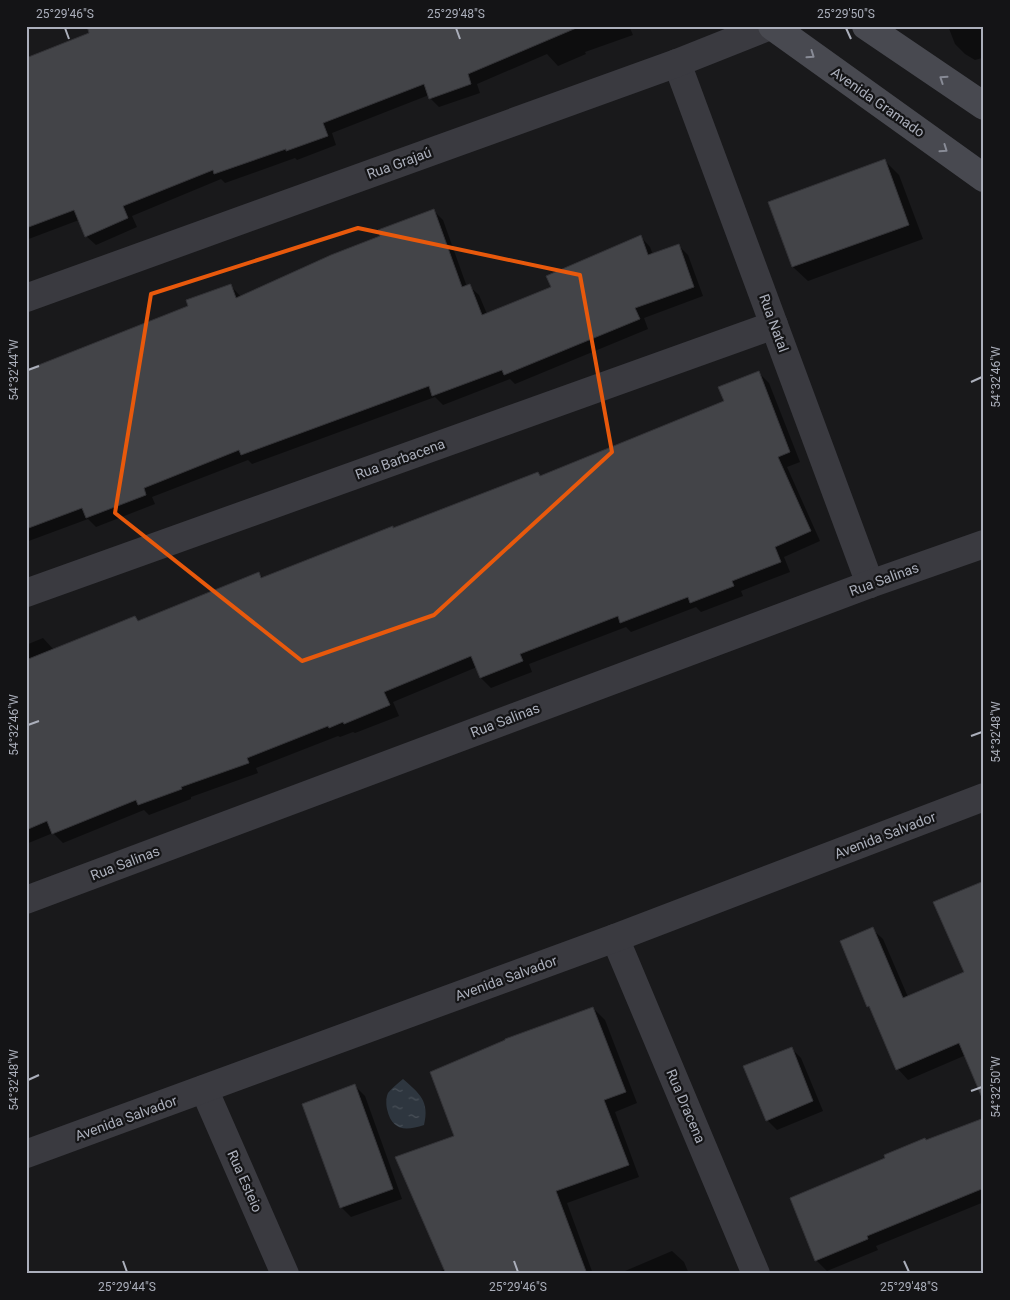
<svg xmlns="http://www.w3.org/2000/svg" width="1010" height="1300" font-family="Roboto,sans-serif">
<defs>
<pattern id="water-ripples" width="26" height="14" patternUnits="userSpaceOnUse" patternTransform="scale(1.25)"><rect width="26" height="14" fill="#2e363f"/><path d="M2 4q2-2 4 0t4 0M15 11q2-2 4 0t4 0" fill="none" stroke="#4a5159"/></pattern>
</defs>
<rect width="100%" height="100%" fill="#19191b"/>
<!-- water -->
<path fill="url(#water-ripples)" d="M403,1079C419,1093 430,1101 424,1125C405,1131 392,1131 387,1109C386,1104 386,1097 388,1093C392,1088 398,1083 403,1079Z"/>
<!-- shadow -->
<g fill="#0007">
<path d="M108,26H629L633,35L585,52L586,54L558,66L547,54L477,84L480,93L439,107L430,98L429,95L332,133L336,145L297,160L295,158L225,183L221,179L132,216L137,227L96,245L86,236L79,220L26,240V65Z"/>
<path d="M948,26H984V62L982,58L975,60L965,54L955,44Z"/>
<path d="M885,161L899,175L923,239L808,281L793,267Z"/>
<path d="M434,211L443,220L467,287L469,286L479,295L487,314L553,288L641,237L650,247L653,255L678,245L688,255L703,296L644,318L648,329L515,384L510,379L443,405L435,397L252,464L248,460L152,497L155,504L96,527L88,519L26,542V372L189,307L231,286L241,297L381,236Z"/>
<path d="M759,373L769,383L800,462L787,467L820,541L784,557L790,572L741,591L743,596L701,612L696,607L631,632L626,627L529,664L532,672L491,688L481,678L477,667L393,702L399,716L355,733L353,732L340,737L338,736L256,768L258,773L191,797V799L149,815L144,810L63,843L53,833L26,844V645L43,638L54,650L135,617L140,622L259,574L264,579L538,474L541,477L725,402Z"/>
<path d="M872,929L883,939L908,997L965,972L966,1055L908,1080L898,1069L871,1009L868,1006Z"/>
<path d="M593,1008L605,1020L637,1103L615,1112L639,1177L567,1203L593,1274H433L445,1269L456,1136Z"/>
<path d="M791,1048L801,1058L823,1111L777,1130L767,1120Z"/>
<path d="M355,1086L365,1096L402,1199L351,1217L341,1207Z"/>
<path d="M984,1119V1202L876,1246L878,1250L827,1271L816,1260L927,1142Z"/>
<path d="M672,1251L684,1262L689,1274H618Z"/>
</g>
<!-- building -->
<g fill="#434448" stroke="#333337">
<path d="M87,26H581L468,74L471,84L429,99L424,84L323,123L328,136L286,151V149L214,174L213,170L123,206L128,218L85,237L74,210L26,228V58L89,33Z"/>
<path d="M885,159L909,225L792,267L768,202Z"/>
<path d="M434,209L462,287L470,284L482,315L551,287L546,276L641,235L648,255L679,244L694,287L635,308L640,319L504,375L502,370L432,396L429,386L241,455L239,450L144,488L146,495L86,518L82,508L26,529V370L188,306L186,300L231,284L236,298L331,255L380,236L378,230Z"/>
<path d="M759,371L790,452L778,457L811,531L775,547L781,562L732,581L734,586L690,603L688,597L620,623L618,616L520,654L523,661L480,678L471,656L384,692L390,705L344,724L343,722L329,728L328,726L247,758L249,763L181,787L182,789L138,805L136,800L52,834L47,821L26,830V660L135,616L138,621L259,572L261,578L393,526V528L538,472L540,476L724,401L718,387Z"/>
<path d="M984,881V1100H983L959,1043L896,1070L869,1006L867,1007L840,941L873,927L903,998L964,972L933,902Z"/>
<path d="M593,1007L626,1092L604,1100L629,1165L556,1191L587,1274H446L395,1157L454,1136L430,1072L505,1040V1039Z"/>
<path d="M792,1047L813,1101L766,1121L743,1066Z"/>
<path d="M355,1084L393,1189L340,1208L302,1104Z"/>
<path d="M984,1118V1188L867,1236L868,1239L815,1261L790,1198L885,1158L884,1155L925,1138L926,1140Z"/>
</g>
<g fill="none" stroke-linecap="round" stroke-linejoin="round">
<!-- street -->
<g stroke="#3a3a40" stroke-width="28">
<path d="M677,63L870,584"/>
<path d="M26,298L677,63L770,26"/>
<path d="M26,593L774,325"/>
<path d="M26,900L870,584L984,544"/>
<path d="M615,938L756,1274"/>
<path d="M204,1089L285,1274"/>
<path d="M26,1154L615,938L984,797"/>
</g>
<!-- secondary -->
<g stroke="#484950" stroke-width="28">
<path d="M772,26L984,178"/>
<path d="M866,26L984,106"/>
</g>
</g>
<!-- one-way arrows -->
<defs><path id="oneway-chevron" d="M-2-3.5L2.5 0L-2 3.5" fill="none" stroke-width="1.6" stroke-linecap="round" stroke-linejoin="round" transform="scale(1.25)"/></defs>
<g stroke="#888b96">
<use href="#oneway-chevron" transform="translate(811 55) rotate(35)"/>
<use href="#oneway-chevron" transform="translate(943 79) rotate(-146)"/>
<use href="#oneway-chevron" transform="translate(944 149) rotate(35)"/>
</g>
<!-- marked area -->
<path fill="none" stroke="#e8590c" stroke-width="4" stroke-linejoin="round" d="M358,228L580,275L612,452L434,615L302,661L115,513L151,294Z"/>
<!-- ticks -->
<path fill="none" stroke="#abafbb" stroke-width="2" d="M65,28L69,39M456,28L460,39M846,28L851,39M28,370L39,366M971,382L982,377M28,725L39,721M971,736L982,732M28,1080L39,1075M971,1091L982,1087M123,1261L127,1272M514,1261L518,1272M904,1261L909,1272"/>
<g text-anchor="middle" dominant-baseline="central" stroke-width="4.5" stroke-linejoin="round" paint-order="stroke">
<!-- street labels -->
<g font-size="14" fill="#abafbb" stroke="#141416">
<text transform="translate(878 102) rotate(35)">Avenida Gramado</text>
<text transform="translate(399 163) rotate(-20)">Rua Grajaú</text>
<text transform="translate(774 323) rotate(70)">Rua Natal</text>
<text transform="translate(400 459) rotate(-20)">Rua Barbacena</text>
<text transform="translate(884 579) rotate(-20)">Rua Salinas</text>
<text transform="translate(505 720) rotate(-21)">Rua Salinas</text>
<text transform="translate(885 835) rotate(-21)">Avenida Salvador</text>
<text transform="translate(125 863) rotate(-21)">Rua Salinas</text>
<text transform="translate(506 978) rotate(-20)">Avenida Salvador</text>
<text transform="translate(686 1106) rotate(67)">Rua Dracena</text>
<text transform="translate(126 1118) rotate(-20)">Avenida Salvador</text>
<text transform="translate(245 1181) rotate(66)">Rua Esteio</text>
</g>
</g>
<!-- border -->
<rect width="1010" height="1300" fill="none" stroke="#141416" stroke-width="55"/>
<rect x="28" y="28" width="954" height="1244" fill="none" stroke="#abafbb" stroke-width="2"/>
<g font-size="12" text-anchor="middle" fill="#abafbb">
<text x="65" y="18">25°29'46"S</text>
<text x="456" y="18">25°29'48"S</text>
<text x="846" y="18">25°29'50"S</text>
<text transform="translate(14 370) rotate(-90)" y="4">54°32'44"W</text>
<text transform="translate(996 377) rotate(-90)" y="4">54°32'46"W</text>
<text transform="translate(14 725) rotate(-90)" y="4">54°32'46"W</text>
<text transform="translate(996 732) rotate(-90)" y="4">54°32'48"W</text>
<text transform="translate(14 1080) rotate(-90)" y="4">54°32'48"W</text>
<text transform="translate(996 1087) rotate(-90)" y="4">54°32'50"W</text>
<text x="127" y="1291">25°29'44"S</text>
<text x="518" y="1291">25°29'46"S</text>
<text x="909" y="1291">25°29'48"S</text>
</g>
</svg>
